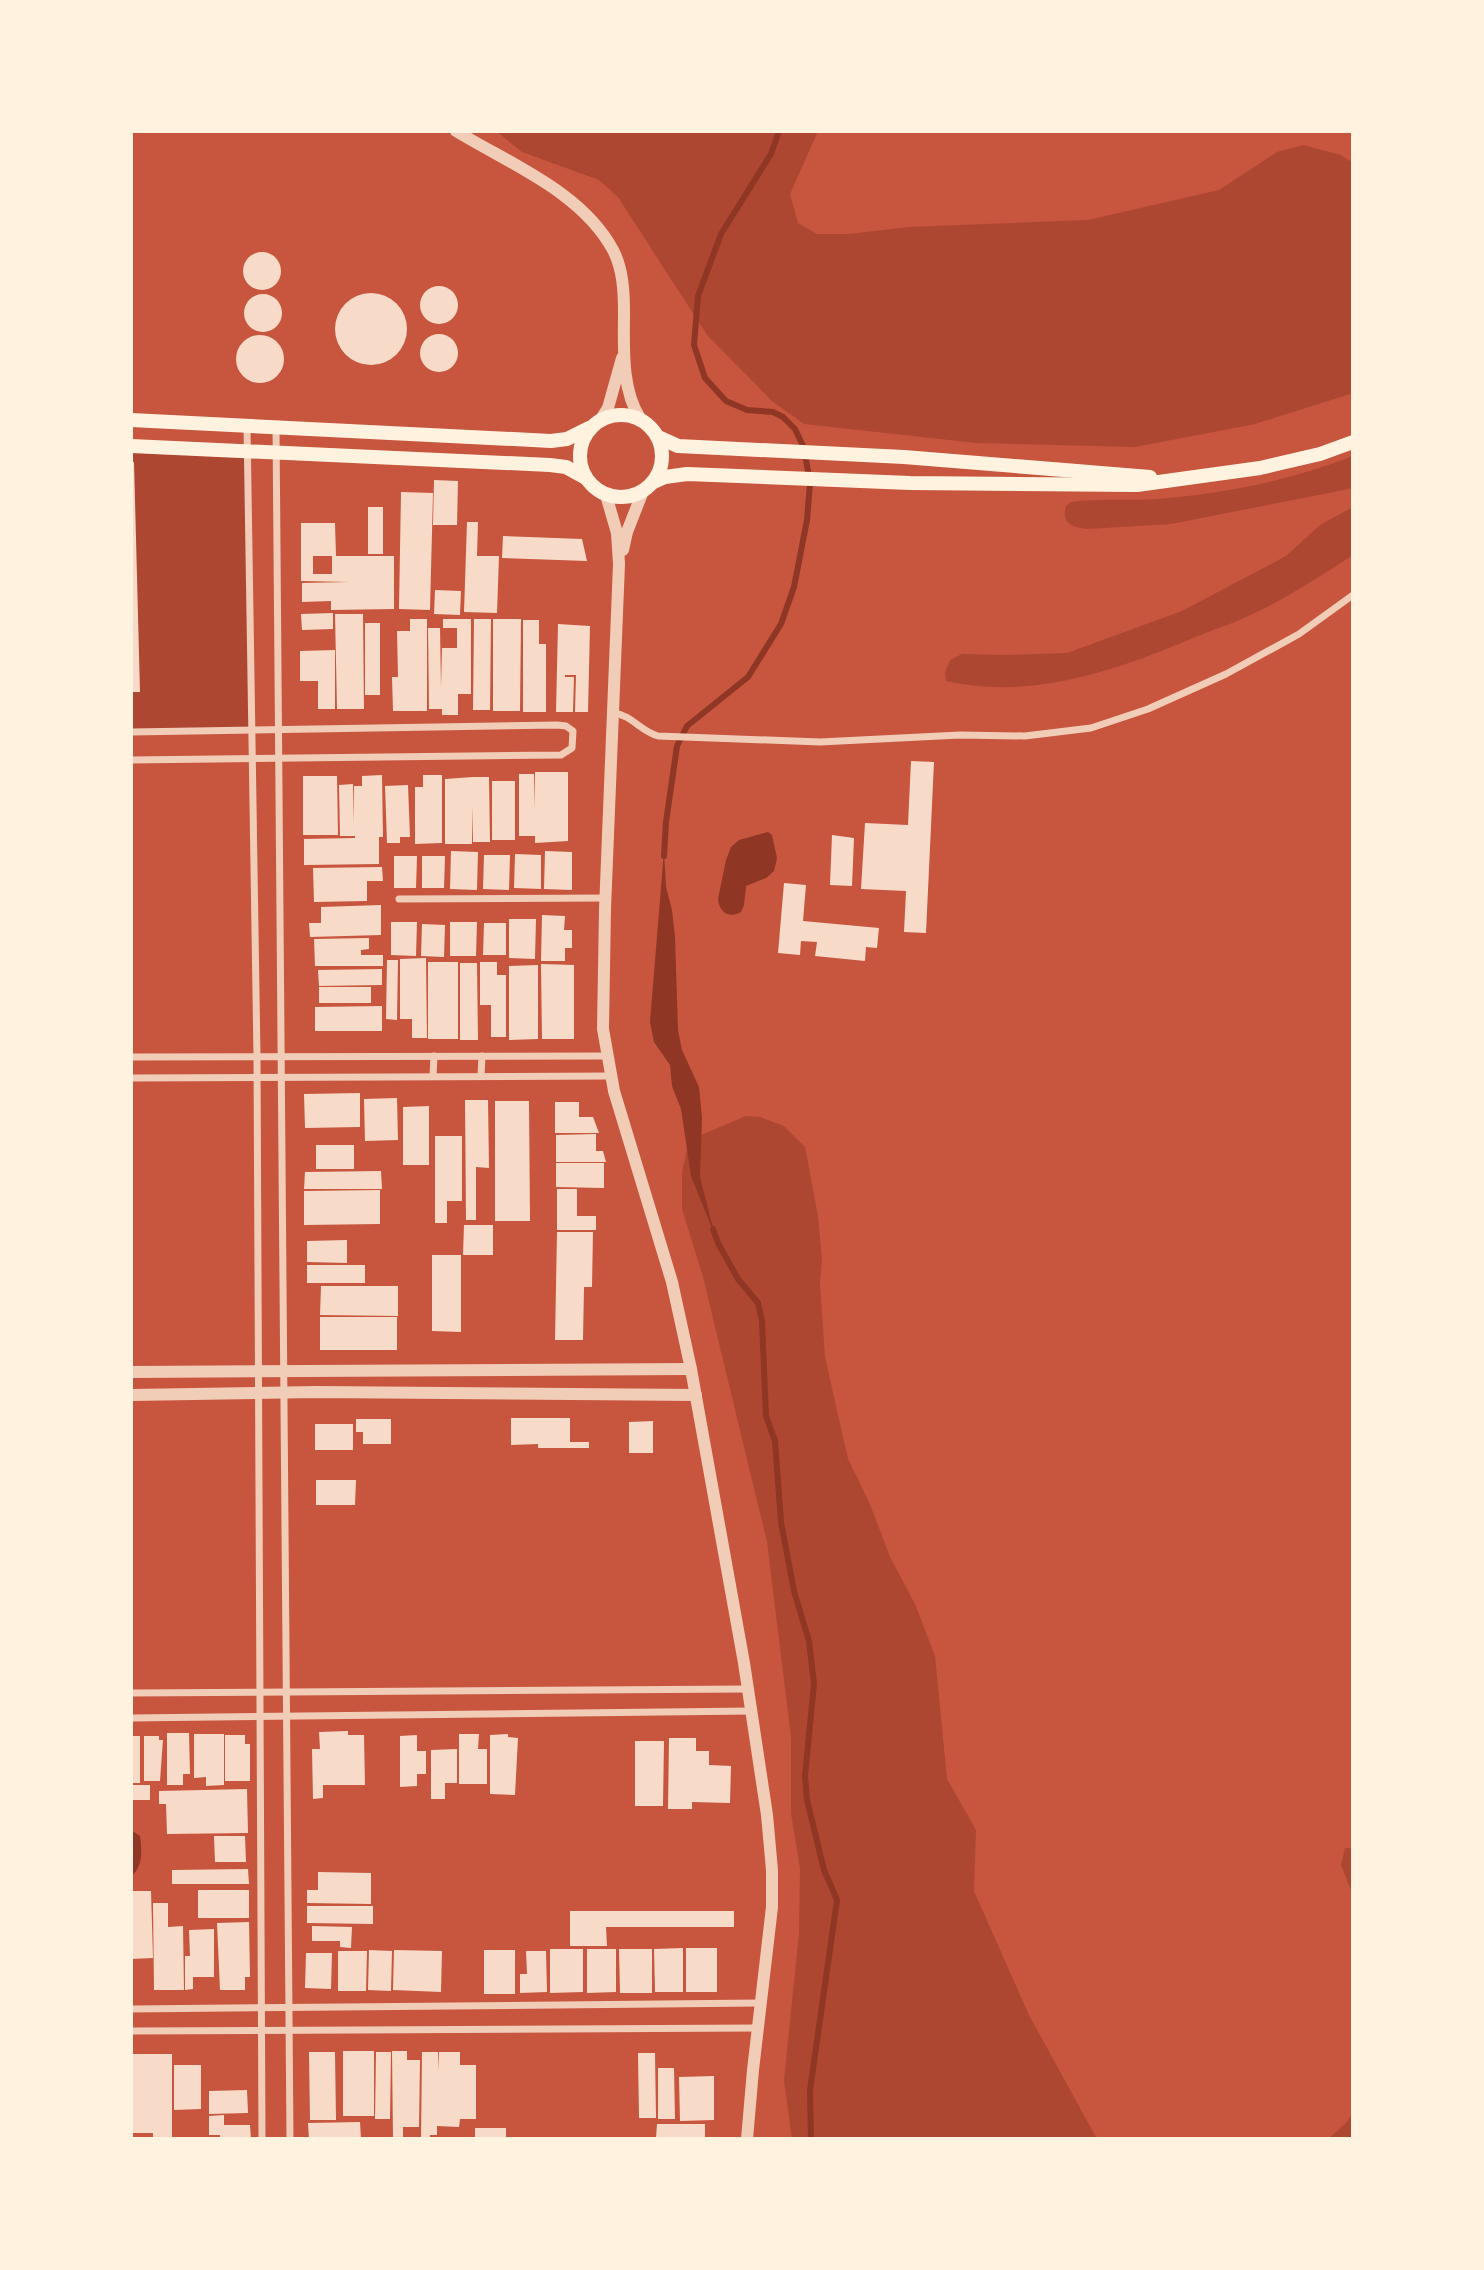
<svg xmlns="http://www.w3.org/2000/svg" width="1484" height="2270" font-family="Mulish,sans-serif">
<rect width="100%" height="100%" fill="#c8553d"/>
<!-- green -->
<g fill="#ae4732">
<path d="M496,131H818L790,194L798,223L817,234H849L909,227L1088,220L1219,190L1277,152L1303,145L1341,155L1353,163V393L1255,424L1135,447L976,443L804,424L773,402L707,335L618,197L599,180L522,152Z"/>
<path d="M131,446L248,453L253,731L131,732Z"/>
<path d="M1353,456V488L1329,493L1171,524L1087,529C1072,527 1061,523 1066,506L1071,502C1099,498 1129,501 1157,499C1223,494 1292,480 1353,456Z"/>
<path d="M1353,507V555C1325,573 1296,592 1267,607C1245,619 1221,627 1198,636C1119,669 1034,701 946,681L945,673L950,660L962,654L1005,655L1067,653L1182,611L1286,556L1320,525Z"/>
<path d="M746,1116L760,1117L784,1126L805,1147L818,1216L822,1259L820,1283L825,1357L848,1459L870,1504L890,1557L915,1604L935,1656L947,1779L976,1830L974,1891L1029,2015L1097,2139H792L784,2080L799,1933L800,1869L791,1813V1737L767,1542L703,1277L682,1209V1172L689,1140Z"/>
<path d="M1345,1848H1353V1895L1341,1865Z"/>
<path d="M1353,2112V2139H1328L1346,2123Z"/>
</g>
<!-- water -->
<g fill="#8f3625">
<path d="M768,832L772,835L777,858L774,871L766,878L746,886L744,905L741,912C729,919 719,912 718,899L726,860L731,847L739,840Z"/>
<path d="M664,851L666,887L672,910L675,937L678,1030L682,1050L699,1087L702,1118L700,1177L715,1236L691,1176L681,1109L672,1086L670,1065L654,1042L650,1022Z"/>
<path d="M131,1830L140,1836C142,1850 143,1868 131,1876Z"/>
</g>
<g fill="none" stroke-linecap="round" stroke-linejoin="round">
<!-- stream -->
<g stroke="#8f3625" stroke-width="6">
<path d="M664,856L666,822L677,746L687,726L748,677L781,624L794,587L807,520L810,483L804,448L795,429L783,417L773,412L747,410L726,401L705,378L694,345L698,296L721,234L771,154L779,131"/>
<path d="M713,1229L718,1243L738,1279L758,1303L762,1321L766,1416L775,1441L781,1522L794,1591L809,1641L814,1684L805,1776L807,1800L824,1870L837,1900L810,2090L811,2139"/>
</g>
</g>
<!-- building -->
<g fill="#f7dbc8" fill-rule="evenodd">
<circle cx="262" cy="271" r="19"/>
<circle cx="439" cy="305" r="19"/>
<circle cx="371" cy="329" r="36"/>
<circle cx="263" cy="313" r="19"/>
<circle cx="439" cy="353" r="19"/>
<circle cx="260" cy="359" r="24"/>
<path d="M131,462H134L140,692H131Z"/>
<path d="M434,480L458,481L457,525H433Z"/>
<path d="M401,492L433,493L430,610L399,609Z"/>
<rect x="368" y="507" width="15" height="47"/>
<path d="M467,522H478L477,556H499L497,613L464,612Z"/>
<path d="M301,523H335L336,556H394V609L331,610V601L302,602V583L349,582L301,581ZM313,556H332V574H313Z"/>
<path d="M503,536L582,539L587,561L502,558Z"/>
<path d="M435,590L461,591L460,615L434,614Z"/>
<path d="M333,613V629L302,630L301,614Z"/>
<path d="M335,614H363L364,709H337Z"/>
<path d="M410,619H427V711H393L392,677H398L397,631H410Z"/>
<path d="M443,619H471V694H458V715H442V709H429L428,628H440L441,687L442,648H457V628H443Z"/>
<path d="M474,619H491L490,710H473Z"/>
<path d="M493,619H521L520,711H493Z"/>
<path d="M523,620H539V644H546V712H523Z"/>
<rect x="365" y="623" width="15" height="72"/>
<path d="M558,624L590,626L588,712H575L576,675H565V677H574L573,712H556Z"/>
<path d="M335,650V709H318V681H300V651Z"/>
<path d="M911,761L934,762L926,933L904,932L906,891L861,889L865,823L908,825Z"/>
<path d="M535,772H568V841L535,843V836H519V774H534L535,808Z"/>
<path d="M382,775L383,837H379V864L304,865V839L355,838V836H340L339,785L353,784L354,824V786H362V776Z"/>
<path d="M423,775H442V843L415,844V787H423Z"/>
<path d="M303,776H337L338,835H303Z"/>
<path d="M473,777H489L490,842H473L472,806V844H445V779Z"/>
<rect x="492" y="781" width="23" height="59"/>
<path d="M408,785L410,837H400V843H387L385,786Z"/>
<path d="M832,835L854,838L852,886L830,885Z"/>
<path d="M451,851L478,852L477,890L450,889Z"/>
<path d="M545,851L572,852V890L544,889Z"/>
<path d="M515,854L541,855V889L514,888Z"/>
<path d="M484,855H510L509,890L483,889Z"/>
<path d="M394,856H417L416,888H394Z"/>
<path d="M422,856H445L444,888H422Z"/>
<path d="M382,867L383,881H367V901L314,902L313,868Z"/>
<path d="M784,883L806,885L803,921L879,928L877,948L866,947L865,961L815,956L817,942L801,941L800,955L778,953Z"/>
<path d="M381,905V935L310,937L309,923H321V907Z"/>
<path d="M542,915L565,916L564,930H572V948H565V961H541Z"/>
<path d="M509,919H536L535,959L509,958Z"/>
<path d="M391,922H417L416,956L391,955Z"/>
<path d="M450,922H477L476,956H450Z"/>
<path d="M484,923H506V955H483Z"/>
<path d="M422,924L445,925L444,957L421,956Z"/>
<path d="M369,938V949L361,950V955H383V966H315L314,939Z"/>
<path d="M426,958L427,1038H412V1019H400V959Z"/>
<path d="M387,960H398L397,1020L386,1019Z"/>
<rect x="428" y="962" width="30" height="77"/>
<path d="M480,962H497V975H506V1037H491V1005H480Z"/>
<path d="M460,963H477L478,1040H460Z"/>
<path d="M541,964L574,965V1039H542Z"/>
<path d="M538,965V1039L509,1040V966Z"/>
<path d="M382,969V985L319,986L318,970Z"/>
<rect x="319" y="987" width="52" height="16"/>
<path d="M382,1006V1031H315V1007Z"/>
<path d="M360,1093V1127L305,1128L304,1094Z"/>
<path d="M397,1098L398,1140L365,1141L364,1099Z"/>
<path d="M465,1100H488L489,1168L476,1167V1220H466Z"/>
<path d="M495,1101H529L530,1221H495Z"/>
<path d="M555,1102H579V1117H593L599,1133H555Z"/>
<path d="M429,1106V1165H403V1107Z"/>
<path d="M596,1134V1151H603L606,1162H556V1135Z"/>
<path d="M435,1136H462V1201H447V1223H435Z"/>
<rect x="316" y="1145" width="38" height="24"/>
<path d="M556,1163H604V1188L556,1187Z"/>
<path d="M381,1171L382,1189H304L305,1172Z"/>
<path d="M557,1189H577V1216H596V1230H557Z"/>
<path d="M380,1190V1224L304,1225V1191Z"/>
<path d="M464,1225H493V1255H463Z"/>
<path d="M557,1232H593L592,1287H584L583,1340H555Z"/>
<path d="M347,1240V1263L307,1262V1241Z"/>
<path d="M432,1255H461V1332L432,1331Z"/>
<rect x="307" y="1265" width="58" height="18"/>
<path d="M321,1286H398V1316L320,1315Z"/>
<rect x="320" y="1317" width="77" height="33"/>
<path d="M511,1418H570V1442H589V1448H538V1444L511,1445Z"/>
<path d="M356,1419H391V1444H363V1432H356Z"/>
<path d="M653,1421V1453H629V1422Z"/>
<rect x="315" y="1424" width="38" height="26"/>
<path d="M316,1480H356L355,1505H316Z"/>
<path d="M348,1731V1735H364L365,1785H323V1798L313,1799L312,1749H320L319,1732Z"/>
<path d="M167,1733H189L190,1774H183V1785H167Z"/>
<path d="M194,1734H224V1785L206,1786V1777L194,1778Z"/>
<path d="M459,1734H479L478,1749H487V1784H459Z"/>
<path d="M508,1734V1737L518,1738L515,1795L490,1794V1735Z"/>
<path d="M225,1735H245V1744H250V1781H225Z"/>
<path d="M417,1735V1751H426V1774H417V1786L400,1787V1736Z"/>
<rect x="131" y="1736" width="9" height="47"/>
<path d="M144,1736H159V1740H163L160,1781H144Z"/>
<path d="M669,1738H696V1751H709V1765L731,1766L730,1803L692,1802V1809H668Z"/>
<path d="M635,1741H664L663,1806H635Z"/>
<path d="M457,1749V1783H445V1799H431V1750Z"/>
<rect x="131" y="1785" width="19" height="15"/>
<path d="M247,1789L248,1833L167,1834L166,1804H159V1791Z"/>
<path d="M214,1836H245L246,1862H215Z"/>
<path d="M248,1869L249,1884H172V1870Z"/>
<path d="M318,1872L371,1873V1904L307,1903V1890H318Z"/>
<rect x="198" y="1890" width="51" height="28"/>
<path d="M131,1891H151L153,1958L131,1959Z"/>
<path d="M153,1903H168V1927L183,1926L184,1990H154Z"/>
<path d="M307,1906H373V1924L307,1923Z"/>
<path d="M570,1911H734V1927H606L607,1946H570Z"/>
<path d="M249,1922L250,1977H245V1990H220L217,1923Z"/>
<path d="M312,1926L352,1927L351,1948L340,1947V1941H312Z"/>
<path d="M214,1929V1977H193V1989L185,1990V1956H190L189,1930Z"/>
<path d="M683,1948V1992H655L654,1949Z"/>
<rect x="686" y="1948" width="31" height="44"/>
<path d="M550,1949H583V1992L550,1993Z"/>
<path d="M587,1949H616V1992L587,1993Z"/>
<path d="M619,1949H652V1993H620Z"/>
<path d="M369,1950L392,1951L391,1991L368,1990Z"/>
<path d="M394,1950L442,1951L441,1992L393,1990Z"/>
<rect x="484" y="1950" width="31" height="44"/>
<path d="M338,1951H367L366,1991H338Z"/>
<path d="M526,1951H546L547,1992L520,1993V1974H527Z"/>
<path d="M306,1953H332L331,1989L305,1988Z"/>
<rect x="343" y="2051" width="31" height="65"/>
<path d="M392,2051H407V2060H420L419,2127H403V2139H393Z"/>
<path d="M309,2052H335L336,2120H310Z"/>
<path d="M376,2052H391L390,2119H375Z"/>
<path d="M422,2052H438V2071L439,2052H460V2065H476V2119H460L459,2127L437,2126V2135H430V2139H421Z"/>
<path d="M638,2053H655L656,2118H639Z"/>
<path d="M132,2054H172V2137H153V2133H133Z"/>
<path d="M174,2065H201V2109L174,2110Z"/>
<path d="M658,2068H674L675,2119H658Z"/>
<path d="M714,2076V2120L680,2121L679,2077Z"/>
<path d="M247,2090L248,2113L209,2114V2091Z"/>
<path d="M224,2115V2125H250L251,2139H220V2135H209V2116Z"/>
<path d="M360,2122L361,2139H309L308,2123Z"/>
<path d="M657,2124H705V2139L656,2138Z"/>
<rect x="475" y="2128" width="31" height="11"/>
</g>
<g fill="none" stroke-linecap="round" stroke-linejoin="round">
<!-- minor -->
<g stroke="#f1ccb7" stroke-width="7">
<path d="M247,426L257,1056L262,2139"/>
<path d="M276,427L290,2139"/>
<path d="M613,713C632,715 640,731 658,736L820,742L960,735L1025,736L1091,728L1148,709L1226,674L1299,634L1353,595"/>
<path d="M131,732L557,725L566,726L573,731L572,748L561,755L131,760"/>
<path d="M399,899L606,898"/>
<path d="M131,1057L607,1056"/>
<path d="M433,1076L434,1056"/>
<path d="M481,1076L482,1056"/>
<path d="M131,1078L611,1076"/>
<path d="M131,1693L748,1689"/>
<path d="M131,1718L751,1711"/>
<path d="M131,2009L760,2003"/>
<path d="M131,2031L757,2028"/>
</g>
<!-- tertiary -->
<g stroke="#f1ccb7" stroke-width="12">
<path d="M456,131C510,164 582,192 613,250C623,269 624,292 624,313C624,346 621,389 640,418"/>
<path d="M601,419L608,408L622,358"/>
<path d="M606,495L617,533L619,564L605,909L603,1029L614,1091L672,1282L691,1369L744,1663L767,1815L772,1870V1907L753,2070L747,2139"/>
<path d="M623,550L627,532L643,491"/>
<path d="M131,1372L691,1369"/>
<path d="M131,1395L317,1392L696,1395"/>
</g>
<!-- secondary -->
<g stroke="#fff3e0" stroke-width="14">
<circle cx="621" cy="456" r="41"/>
<path d="M131,420L551,441L567,439L589,428"/>
<path d="M658,437L678,446L904,457L1150,477"/>
<path d="M131,446L550,465L566,467L586,478"/>
<path d="M654,482L665,477L687,474L910,483L1137,485L1260,468L1320,454L1353,442"/>
</g>
</g>
<!-- border -->
<rect width="1484" height="2270" fill="none" stroke="#fff3e0" stroke-width="266"/>
</svg>
